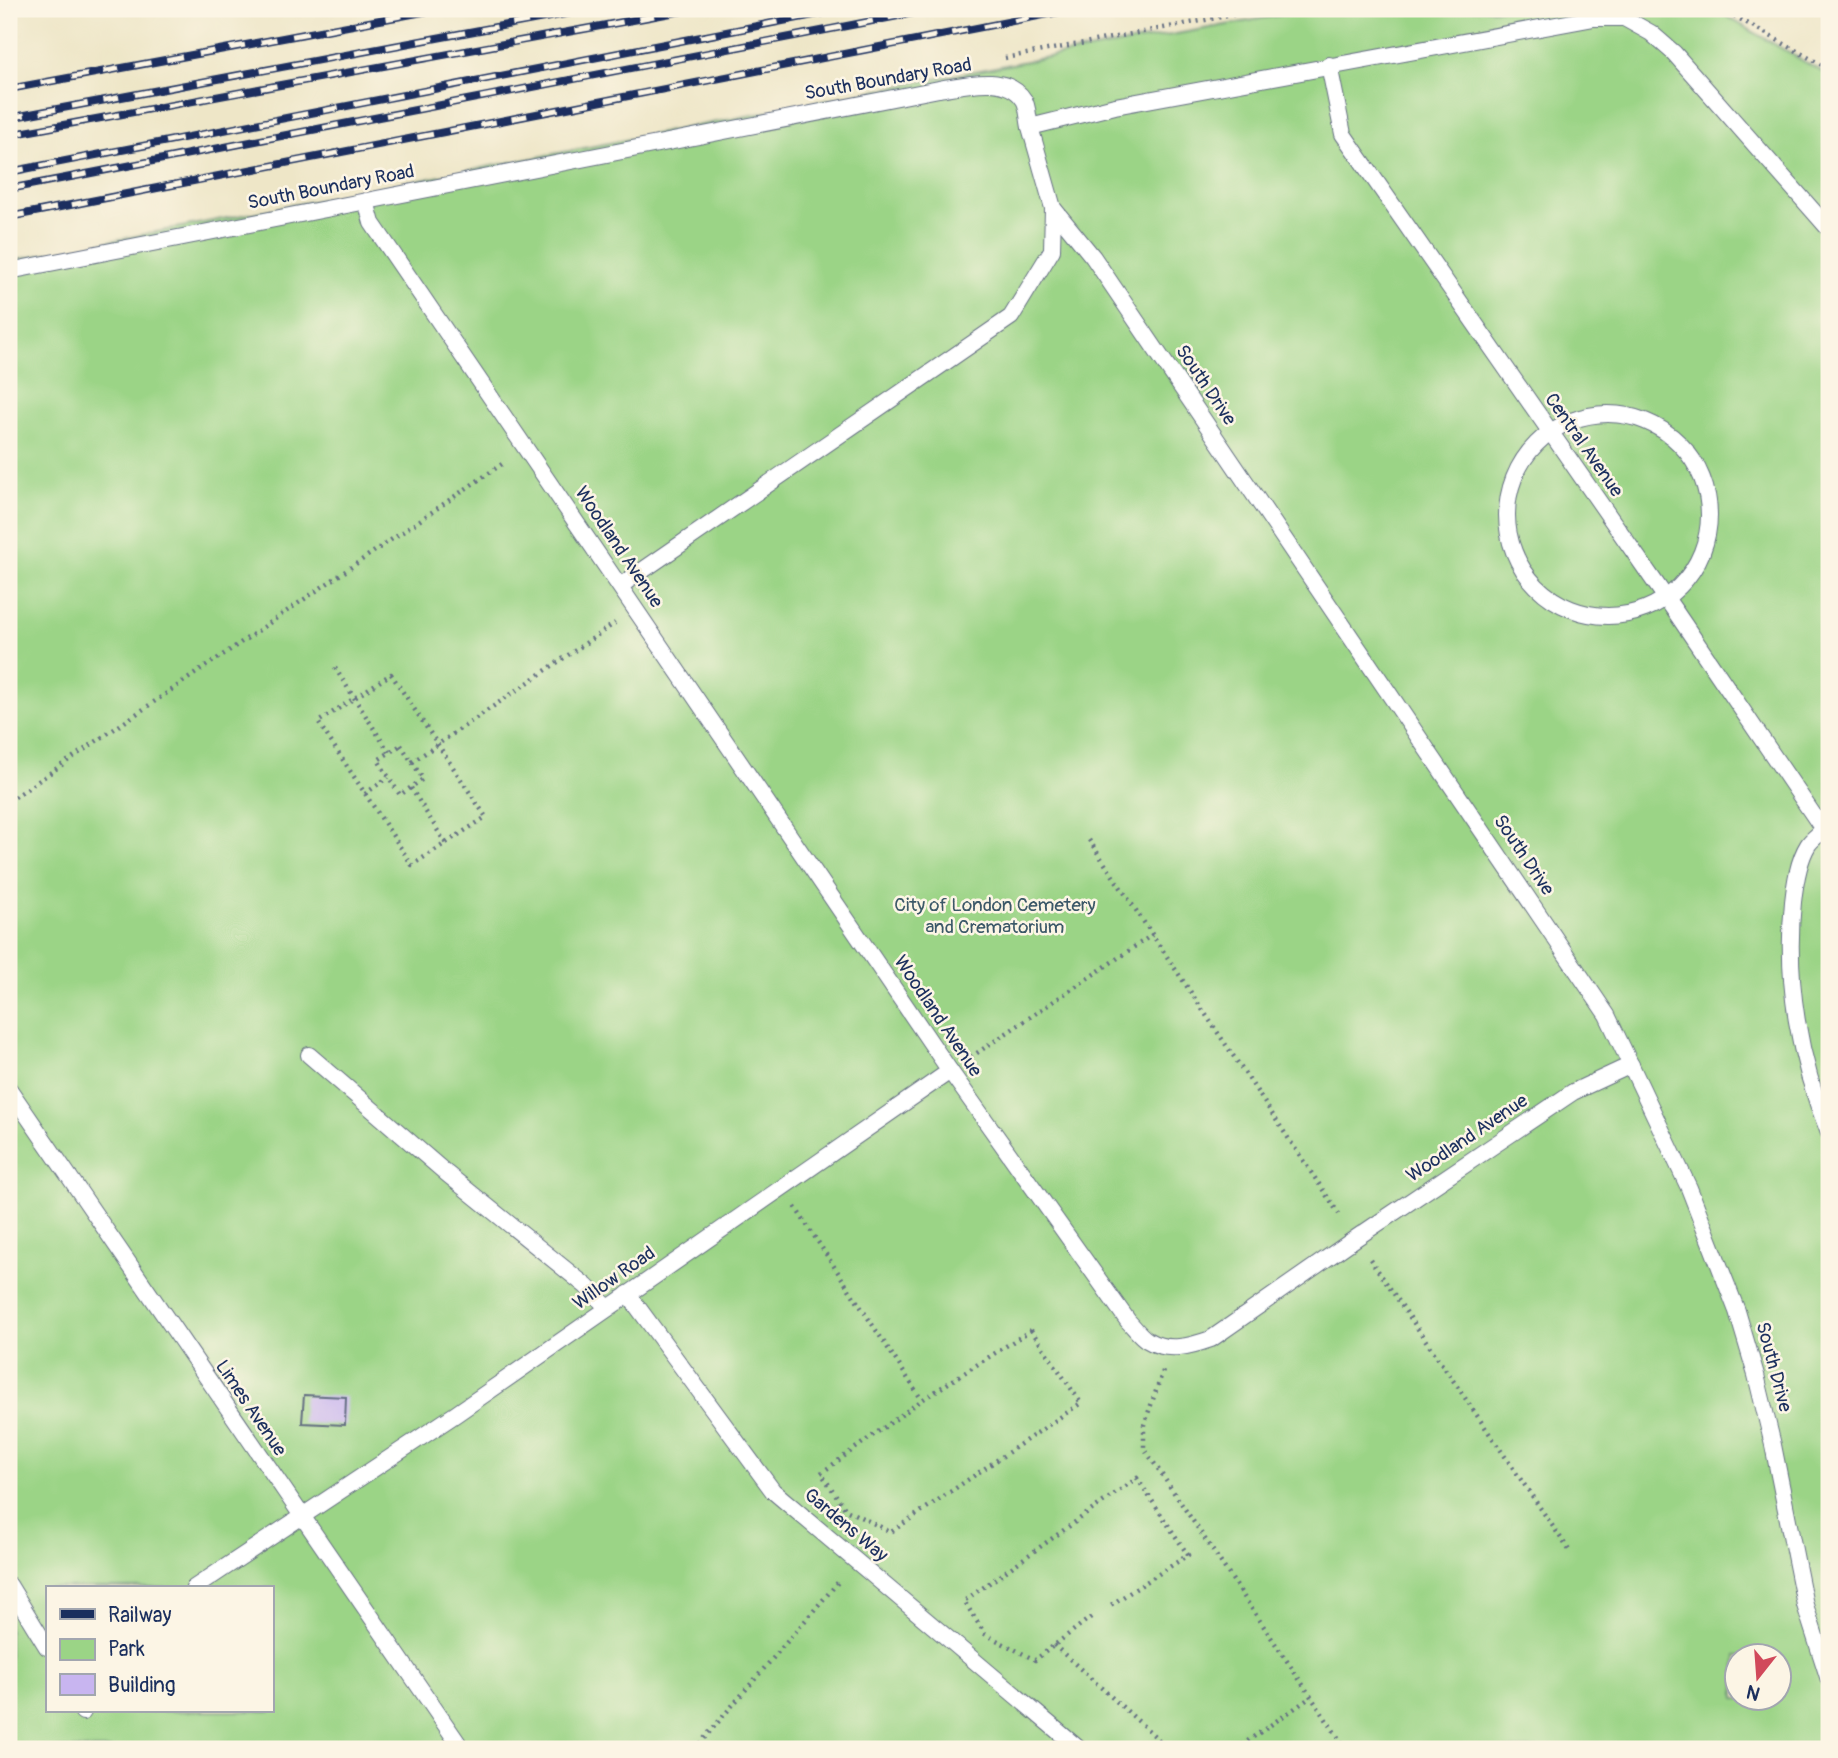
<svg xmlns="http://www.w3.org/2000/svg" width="1838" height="1758" font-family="Pangolin,sans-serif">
<rect width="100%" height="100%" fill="#fcf5e5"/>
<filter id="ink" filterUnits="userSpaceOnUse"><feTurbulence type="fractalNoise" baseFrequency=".0143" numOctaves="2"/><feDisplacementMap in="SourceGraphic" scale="14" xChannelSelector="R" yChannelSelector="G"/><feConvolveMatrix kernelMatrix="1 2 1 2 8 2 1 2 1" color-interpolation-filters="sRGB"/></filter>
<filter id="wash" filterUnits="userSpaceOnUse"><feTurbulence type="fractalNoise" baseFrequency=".00686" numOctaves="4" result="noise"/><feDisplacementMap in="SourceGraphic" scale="28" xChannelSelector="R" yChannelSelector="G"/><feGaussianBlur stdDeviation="1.57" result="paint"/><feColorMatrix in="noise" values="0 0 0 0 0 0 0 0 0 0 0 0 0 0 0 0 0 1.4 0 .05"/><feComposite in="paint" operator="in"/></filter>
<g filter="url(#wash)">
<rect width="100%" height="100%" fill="#eee6c7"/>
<!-- green -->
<path fill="#9bd486" stroke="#5b8272" stroke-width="2" fill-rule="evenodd" d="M1314,9H1714L1829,76V1749H9V261L1027,61ZM47,1588H271V1711H47ZM1736,1656H1778V1698H1736Z"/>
<g id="blocks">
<!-- building -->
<path fill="#c8b5f0" d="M304,1395L346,1397L345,1425L302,1423Z"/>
</g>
</g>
<g filter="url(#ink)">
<use href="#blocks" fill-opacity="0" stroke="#656f83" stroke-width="2"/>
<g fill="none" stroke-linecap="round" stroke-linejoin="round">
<defs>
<g id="lane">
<path d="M1329,65L1343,134L1675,611L1829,838"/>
<path d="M1030,127L1053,208L1093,257L1607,1015L1689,1188L1737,1311L1756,1375L1773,1445L1805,1605L1829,1680"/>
<path d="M366,201L372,223L950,1071L1128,1321C1134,1327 1140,1336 1147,1340C1168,1353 1191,1346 1211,1339L1356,1238L1573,1092L1631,1065"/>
<path d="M9,271L939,89C965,85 1007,73 1024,100C1028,106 1028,119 1030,127L1115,106L1594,18H1624L1651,33L1674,53L1829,229"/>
<circle cx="1608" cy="515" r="101"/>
<path d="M620,586L1011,317L1052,250L1053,208"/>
<path d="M1823,830C1818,835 1811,840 1808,845C1798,861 1795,884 1793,902C1785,980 1799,1061 1829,1133"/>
<path d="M309,1055L446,1173L586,1286L608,1308"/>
<path d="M9,1089L462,1749"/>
<path d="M628,1294L773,1491L1079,1749"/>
<path d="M9,1585L47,1647"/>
<path d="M194,1588L456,1414L950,1071"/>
<path d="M82,1711L83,1712"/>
</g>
</defs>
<!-- lane casing -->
<use href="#lane" stroke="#656f83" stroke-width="18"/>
<!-- path -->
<g stroke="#656f83" stroke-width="4.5" stroke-dasharray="2 5" stroke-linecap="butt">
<path d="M1722,9L1829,69"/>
<path d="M1005,58L1264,9"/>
<path d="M335,668L389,752"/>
<path d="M391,674L486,817L412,865L318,722Z"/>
<path d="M401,745L423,779L400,795L378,760Z"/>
<path d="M412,762L615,623"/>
<path d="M411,788L446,844"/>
<path d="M365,794L388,777"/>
<path d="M9,801L505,462"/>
<path d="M1089,840L1341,1217"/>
<path d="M971,1057L1152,935"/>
<path d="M795,1207L922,1400"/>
<path d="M1370,1259L1569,1550"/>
<path d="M1031,1330L1081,1403L891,1532L846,1510L821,1473L922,1400Z"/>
<path d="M1163,1371L1144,1425V1448L1346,1749"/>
<path d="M1091,1617L1035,1660L985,1634L964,1601L1137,1478L1188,1555L1109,1606"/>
<path d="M1054,1645L1169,1749"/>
<path d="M695,1749L840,1580"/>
<path d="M1236,1749L1311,1697"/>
</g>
<!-- lane -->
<use href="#lane" stroke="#fff" stroke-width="16"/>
<defs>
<g id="rail">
<path d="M9,89L439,9"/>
<path d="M9,118L592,9"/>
<path d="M9,135L693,9"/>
<path d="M9,172L844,9"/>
<path d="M9,189L934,9"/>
<path d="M9,217L1074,9"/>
</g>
</defs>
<!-- rail casing -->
<use href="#rail" stroke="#1b2f5e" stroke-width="8"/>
<!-- rail -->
<use href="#rail" stroke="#fcf5e5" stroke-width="5" stroke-dasharray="16" stroke-linecap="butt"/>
</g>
</g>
<g text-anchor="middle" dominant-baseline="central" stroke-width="5" stroke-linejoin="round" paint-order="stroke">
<!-- street labels -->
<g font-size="19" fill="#1b2f5e" stroke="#fcf5e5">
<text transform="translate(888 79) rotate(-10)">South Boundary Road</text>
<text transform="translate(331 187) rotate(-11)">South Boundary Road</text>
<text transform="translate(1206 385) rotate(56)">South Drive</text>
<text transform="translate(1584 445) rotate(55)">Central Avenue</text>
<text transform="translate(619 547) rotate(56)">Woodland Avenue</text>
<text transform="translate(1524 855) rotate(56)">South Drive</text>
<text transform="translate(938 1016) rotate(56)">Woodland Avenue</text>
<text transform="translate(1467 1138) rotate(-34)">Woodland Avenue</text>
<text transform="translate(614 1278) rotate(-35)">Willow Road</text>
<text transform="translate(1774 1367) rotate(75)">South Drive</text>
<text transform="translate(251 1408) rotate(56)">Limes Avenue</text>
<text transform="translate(846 1525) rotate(40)">Gardens Way</text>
</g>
<!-- park labels -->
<g font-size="19" fill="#3b5868" stroke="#fcf5e5">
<text x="995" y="905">City of London Cemetery<tspan x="995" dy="22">and Crematorium</tspan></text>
</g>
</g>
<!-- margin -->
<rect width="1838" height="1758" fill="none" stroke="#fcf5e5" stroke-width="35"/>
<!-- legend -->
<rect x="46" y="1586" width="228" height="126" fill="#fcf5e5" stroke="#a2a6af" stroke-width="2"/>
<rect x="60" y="1609" width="35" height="10" fill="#1b2f5e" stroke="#a2a6af" stroke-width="2"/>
<text x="108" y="1622" font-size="21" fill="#1b2f5e">Railway</text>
<rect x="60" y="1639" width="35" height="21" fill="#9bd486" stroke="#a2a6af" stroke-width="2"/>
<text x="108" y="1656" font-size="21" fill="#1b2f5e">Park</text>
<rect x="60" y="1674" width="35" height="21" fill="#c8b5f0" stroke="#a2a6af" stroke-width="2"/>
<text x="108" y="1692" font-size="21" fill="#1b2f5e">Building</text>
<!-- north arrow -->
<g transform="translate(1758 1677) rotate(197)"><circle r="33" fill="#fcf5e5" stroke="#a2a6af" stroke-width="2"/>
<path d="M0-5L12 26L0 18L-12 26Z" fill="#d1495b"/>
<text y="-10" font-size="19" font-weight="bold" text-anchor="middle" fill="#1b2f5e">N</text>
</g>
</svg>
